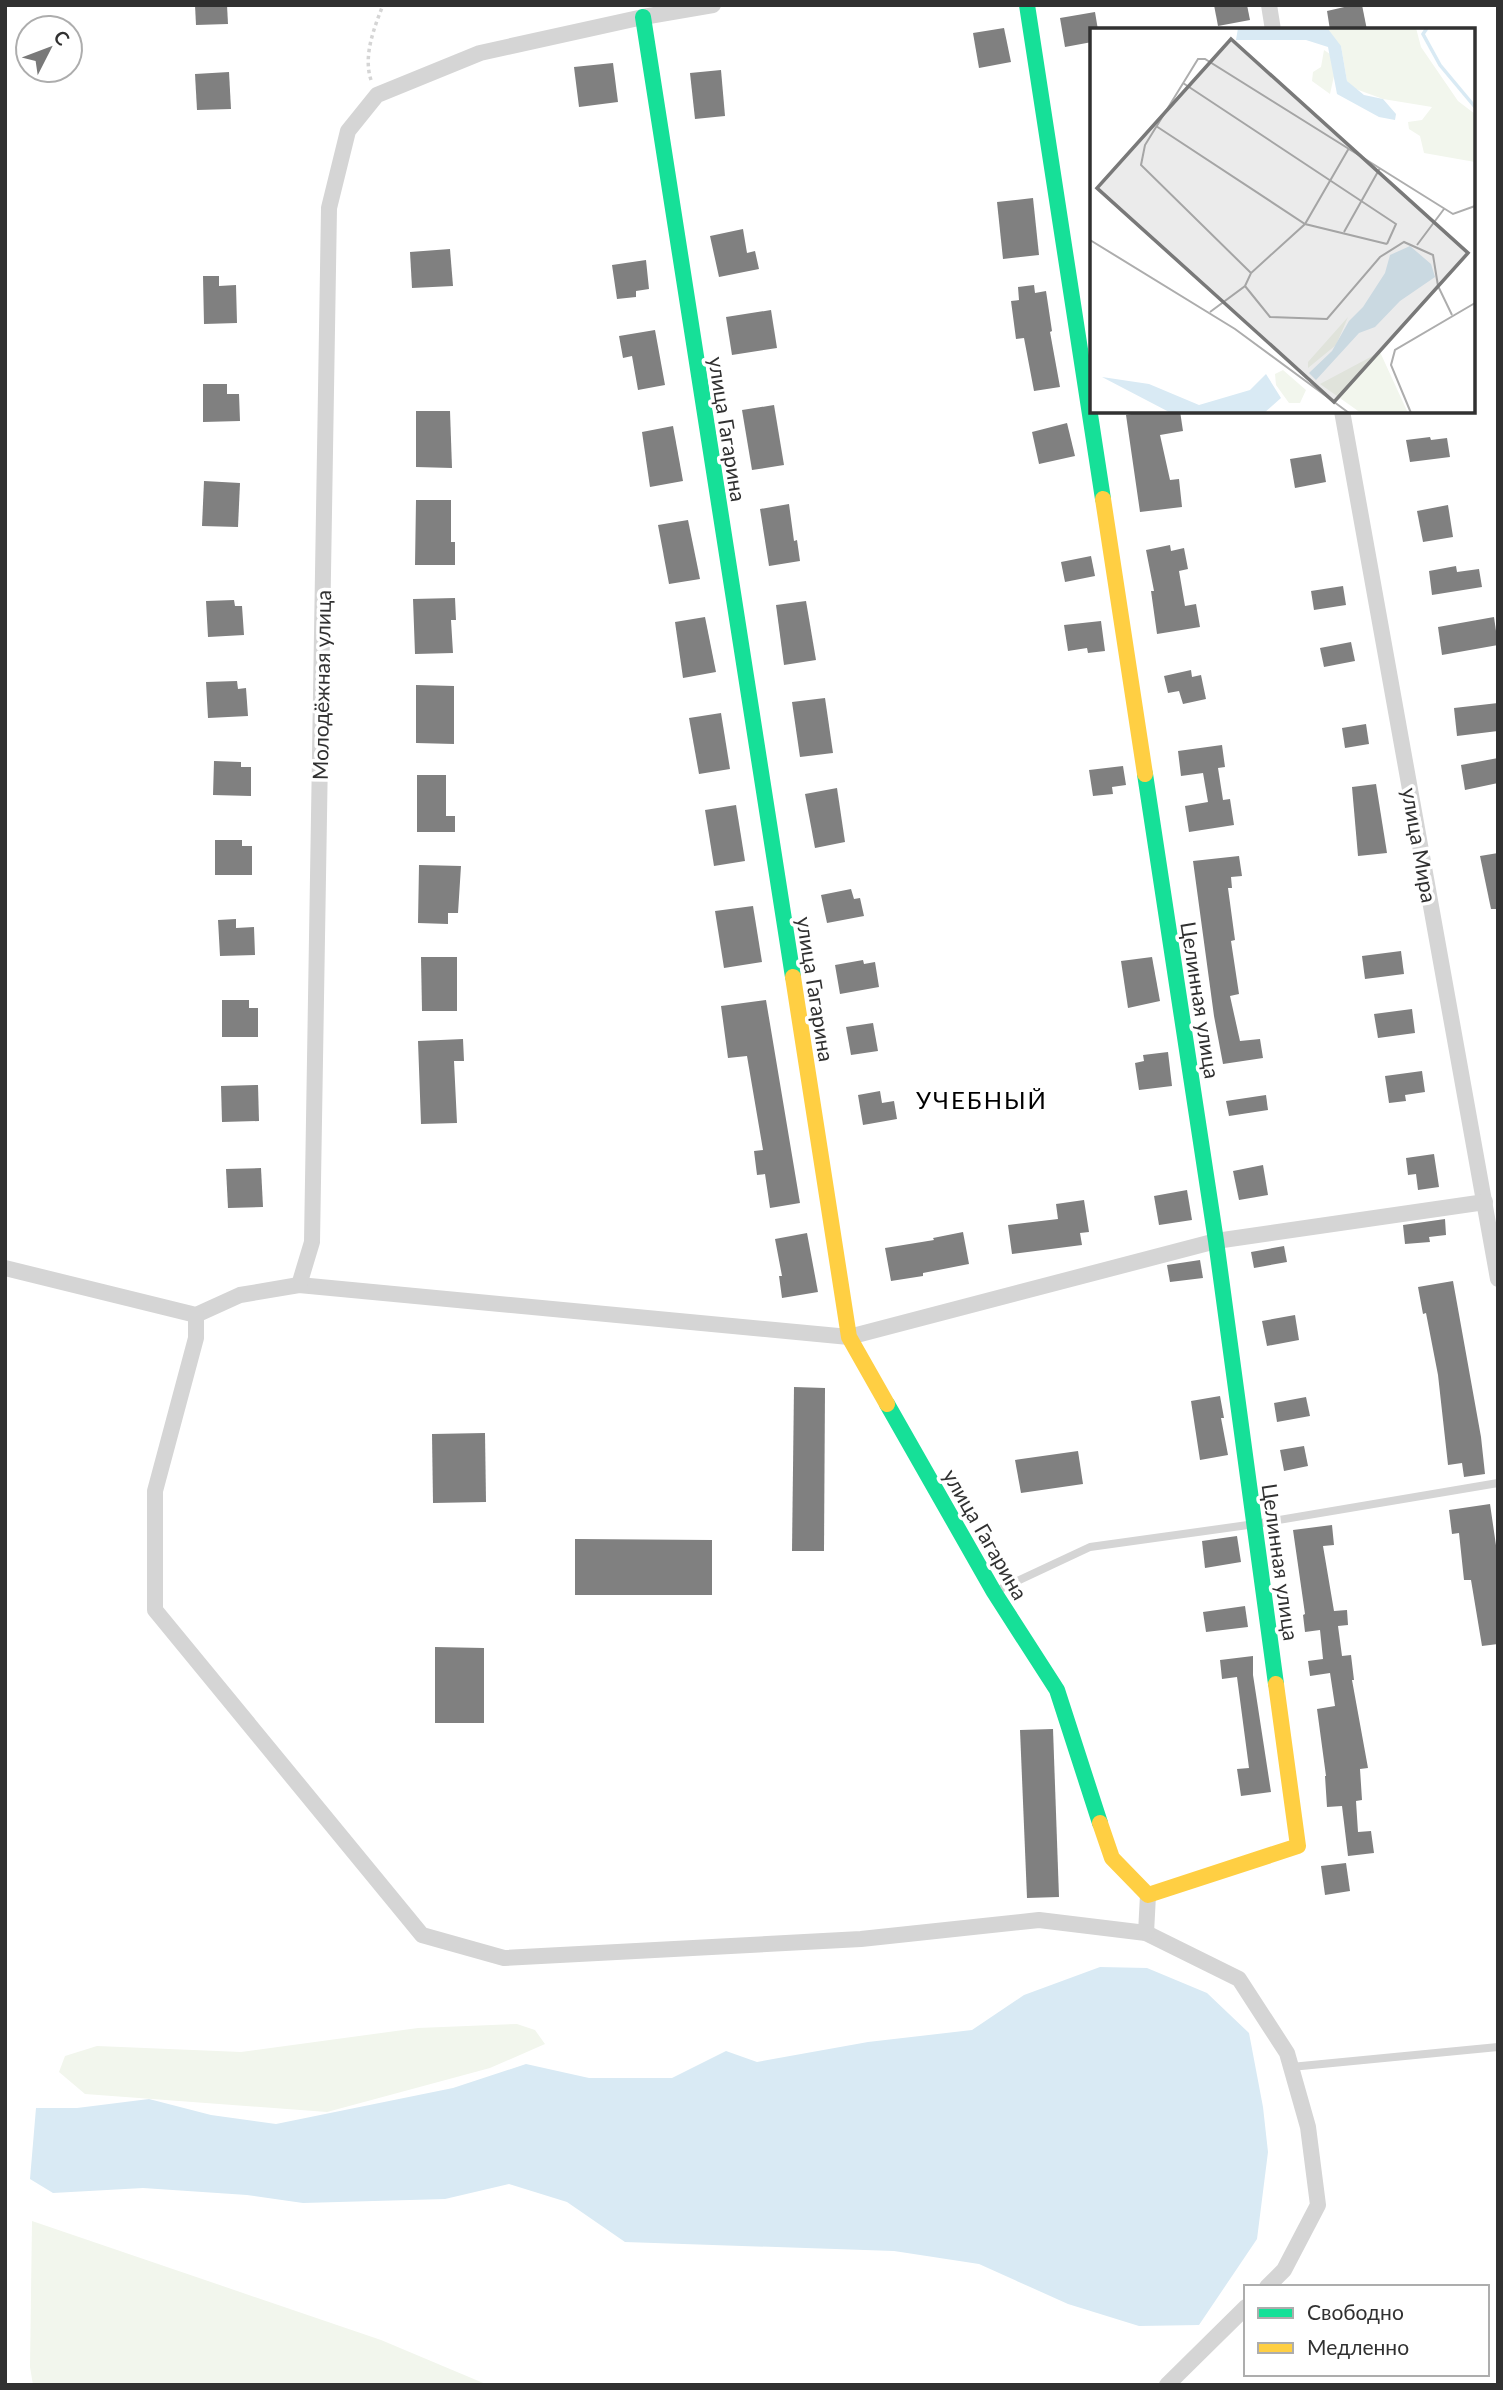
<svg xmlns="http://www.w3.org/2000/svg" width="1503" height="2390" font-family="Lato,sans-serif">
<rect width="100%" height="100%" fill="#fff"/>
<!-- green -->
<g fill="#f2f6ed">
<path d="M517,2024L535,2030L545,2044L490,2068L327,2112L85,2094L59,2072L65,2056L97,2046L241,2052L418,2028Z"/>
<path d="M32,2221L381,2340L488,2385H33L30,2367Z"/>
</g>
<!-- water -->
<path fill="#d9eaf4" d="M1100,1967L1147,1968L1207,1993L1249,2033L1263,2107L1268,2152L1257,2239L1199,2325L1139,2326L1068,2304L979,2264L894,2251L625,2242L567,2202L509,2184L445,2199L303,2203L247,2195L143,2188L53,2193L30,2179L36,2108H77L149,2099L211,2115L276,2124L453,2088L526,2064L589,2078H672L726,2051L757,2062L868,2042L972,2030L1024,1995Z"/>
<!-- building -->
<g fill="#808080">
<path d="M195,5H227L228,24L196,25Z"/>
<path d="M1214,5H1247L1250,20L1218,26Z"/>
<path d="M1353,5H1362L1367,30H1330L1327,11Z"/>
<path d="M1095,12L1098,30H1092V42L1065,47L1060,18Z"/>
<path d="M1004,28L1011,62L979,68L973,33Z"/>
<path d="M613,63L618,102L579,107L574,67Z"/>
<path d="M721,70L725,116L695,119L690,73Z"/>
<path d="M229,72L231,109L197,110L195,74Z"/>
<path d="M1033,198L1039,255L1003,259L997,202Z"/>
<path d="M743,229L747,253L755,251L759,269L719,277L710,236Z"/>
<path d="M450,249L453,286L412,288L410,252Z"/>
<path d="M646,260L649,289L636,291V297L617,299L612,265Z"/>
<path d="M203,276H219V286L236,285L237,323L204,324Z"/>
<path d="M1034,285L1035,293L1046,291L1052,331L1050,332L1060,387L1034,391L1024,338L1016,339L1011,301L1019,300L1018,287Z"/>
<path d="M771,310L777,348L732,355L726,317Z"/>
<path d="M655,330L665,385L638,390L632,356L623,358L619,336Z"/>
<path d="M203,384H227V394H239L240,421L203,422Z"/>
<path d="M774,405L784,465L752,470L742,410Z"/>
<path d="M416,411H450L452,468L416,467Z"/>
<path d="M1146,411H1180L1183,431L1160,435L1170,480L1179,479L1182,507L1140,512L1126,415Z"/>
<path d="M1067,423L1075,456L1039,464L1032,432Z"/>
<path d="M673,426L683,481L650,487L642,432Z"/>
<path d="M1430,437L1431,440L1447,438L1450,457L1410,462L1406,440Z"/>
<path d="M1321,454L1326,482L1295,488L1290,459Z"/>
<path d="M204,481L240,483L238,527L202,526Z"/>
<path d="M416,500H451V542H455V565H415Z"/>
<path d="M789,504L794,541L797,540L800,561L769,566L760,509Z"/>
<path d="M1448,505L1453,537L1423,542L1417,511Z"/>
<path d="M688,520L700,579L669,584L658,525Z"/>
<path d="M1170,545L1171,551L1184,548L1188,569L1179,571L1185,606L1196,604L1200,627L1157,634L1151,591H1154L1146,550Z"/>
<path d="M1091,556L1095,576L1065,582L1061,562Z"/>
<path d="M1456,566L1457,572L1479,569L1482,587L1432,595L1429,571Z"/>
<path d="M1343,586L1346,605L1314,610L1311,591Z"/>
<path d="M455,598L456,620H451L453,653L415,654L413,599Z"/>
<path d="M234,600L235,606H242L244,635L208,637L206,601Z"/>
<path d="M806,601L816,660L784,665L776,605Z"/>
<path d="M705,617L716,672L683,678L675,622Z"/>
<path d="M1494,617L1498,645L1442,655L1438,627Z"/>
<path d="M1101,621L1105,651L1088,653L1087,648L1068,651L1064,625Z"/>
<path d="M1351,642L1355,661L1324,667L1320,648Z"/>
<path d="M1191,670L1192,677L1201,675L1206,699L1183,704L1179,691L1168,693L1164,676Z"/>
<path d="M237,681L238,689L246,688L248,716L208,718L206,682Z"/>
<path d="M416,685L454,686V744L416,743Z"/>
<path d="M825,698L833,753L800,757L792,702Z"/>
<path d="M1498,703V731L1457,736L1454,708Z"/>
<path d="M721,713L730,769L699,774L689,718Z"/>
<path d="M1366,724L1369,744L1345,748L1342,728Z"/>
<path d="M1222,745L1225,767L1218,768L1223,800L1230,799L1234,825L1189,832L1185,806L1208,802L1203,773L1181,776L1178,751Z"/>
<path d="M1498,758V783L1465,790L1461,765Z"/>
<path d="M214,761L241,762V767H251V796L213,795Z"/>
<path d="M1123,766L1126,785L1112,787L1113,794L1093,796L1089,770Z"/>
<path d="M417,775H446V816H455V832H417Z"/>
<path d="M1376,784L1387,853L1358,856L1352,787Z"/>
<path d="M837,788L845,842L815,848L805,794Z"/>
<path d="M736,805L745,861L714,866L705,810Z"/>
<path d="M215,840H242V846H252V875H215Z"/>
<path d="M1498,853V909H1491L1480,856Z"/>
<path d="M1239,856L1242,876L1231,877L1232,888H1228L1235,940L1231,941L1239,994L1230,996L1240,1041L1260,1039L1263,1058L1223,1064L1214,1016L1193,861Z"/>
<path d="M419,865L461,866L458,913H448V924L418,923Z"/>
<path d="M851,889L854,899L860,898L864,916L827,923L821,895Z"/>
<path d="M753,906L762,962L724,968L715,911Z"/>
<path d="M236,919V928L254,927L255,955L220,956L218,920Z"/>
<path d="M1401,951L1404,974L1365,979L1362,956Z"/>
<path d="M421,957H457V1011H422Z"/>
<path d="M1152,957L1160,1001L1128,1008L1121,961Z"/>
<path d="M863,960L864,964L875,962L879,987L840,994L835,965Z"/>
<path d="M222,1000H249V1008H258V1037H222Z"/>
<path d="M766,1000L800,1203L770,1208L765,1174L757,1175L754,1151L763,1150L747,1056L728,1058L721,1006Z"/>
<path d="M1412,1009L1415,1033L1378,1038L1374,1014Z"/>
<path d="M873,1023L878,1051L851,1055L846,1027Z"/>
<path d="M463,1039L464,1061H454L457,1123L421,1124L418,1041Z"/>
<path d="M1168,1052L1172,1086L1139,1090L1135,1063L1144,1061L1143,1055Z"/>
<path d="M1422,1071L1425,1092L1405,1095L1406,1101L1389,1103L1385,1076Z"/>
<path d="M258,1085L259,1121L222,1122L221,1086Z"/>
<path d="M880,1091L882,1103L894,1101L897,1119L863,1125L858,1095Z"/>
<path d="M1266,1095L1268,1110L1229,1116L1226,1101Z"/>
<path d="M1434,1154L1439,1187L1418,1190L1416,1174L1408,1175L1406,1158Z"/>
<path d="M1263,1165L1268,1195L1239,1200L1233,1171Z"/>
<path d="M261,1168L263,1207L228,1208L226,1169Z"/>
<path d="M1187,1190L1192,1220L1159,1225L1154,1196Z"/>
<path d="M1084,1200L1089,1232L1080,1233L1082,1245L1012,1254L1008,1225L1058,1219L1056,1204Z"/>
<path d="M1445,1219L1446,1235L1429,1237L1430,1242L1405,1244L1403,1225Z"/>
<path d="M963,1232L969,1264L923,1273V1276L891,1281L885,1248L934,1240L933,1238Z"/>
<path d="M807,1233L818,1292L782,1298L779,1276H782L775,1239Z"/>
<path d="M1284,1246L1287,1262L1254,1268L1251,1252Z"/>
<path d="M1200,1260L1203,1278L1170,1282L1167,1265Z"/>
<path d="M1453,1281L1481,1437L1485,1474L1464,1477L1462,1463L1448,1465L1438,1375L1426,1313L1423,1314L1418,1287Z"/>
<path d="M1295,1315L1299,1340L1267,1346L1262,1321Z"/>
<path d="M794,1387L825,1388L824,1551H792Z"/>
<path d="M1220,1396L1224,1418H1221L1228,1455L1200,1460L1191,1401Z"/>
<path d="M1306,1397L1310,1416L1277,1422L1274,1403Z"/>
<path d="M485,1433L486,1502L433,1503L432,1434Z"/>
<path d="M1304,1446L1308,1466L1284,1471L1280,1450Z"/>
<path d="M1078,1451L1083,1484L1021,1493L1015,1460Z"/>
<path d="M1490,1504L1498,1559V1644L1482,1646L1471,1580H1464L1459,1533L1452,1534L1449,1510Z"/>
<path d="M1332,1525L1334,1545L1323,1546L1334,1611L1347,1610L1348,1625L1338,1626L1342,1656L1351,1655L1354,1680H1352L1368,1768L1360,1769L1362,1800L1356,1801L1358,1832L1371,1831L1374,1853L1348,1856L1342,1806L1327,1807L1325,1776H1326L1317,1709L1335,1706L1330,1673L1310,1676L1308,1661L1323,1659L1320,1630L1305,1632L1303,1615L1305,1614L1293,1530Z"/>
<path d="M1237,1536L1241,1562L1205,1568L1202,1541Z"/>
<path d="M575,1539L712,1540V1595H575Z"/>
<path d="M1245,1606L1248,1627L1206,1632L1203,1612Z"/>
<path d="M435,1647L484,1648V1723H435Z"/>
<path d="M1253,1656V1675L1271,1792L1241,1796L1237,1769L1249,1768L1237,1677L1222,1679L1220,1660Z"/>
<path d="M1053,1729L1059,1897L1027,1898L1020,1730Z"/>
<path d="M1346,1863L1350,1891L1325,1895L1321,1866Z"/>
</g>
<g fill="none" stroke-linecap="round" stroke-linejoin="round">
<!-- path -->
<path stroke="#d5d5d5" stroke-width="3.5" stroke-dasharray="3.5 3.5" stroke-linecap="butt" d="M371,80C363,56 374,28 383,5"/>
<!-- lane -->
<g stroke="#d5d5d5" stroke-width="8">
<path d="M994,1592L1090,1547L1255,1524L1498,1483"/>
<path d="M1291,2067L1498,2047"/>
</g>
<!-- street -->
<g stroke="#d5d5d5" stroke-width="16">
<path d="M1269,5L1273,30"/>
<path d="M1342,411L1498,1279"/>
<path d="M5,1268L196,1315L240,1295L299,1285L849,1337L1216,1241L1485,1202"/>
<path d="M299,1285L312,1242L329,208L348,131L377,95L480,53L643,17L713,5"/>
<path d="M196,1315V1338L155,1491V1610L422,1935L504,1958L861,1939L1039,1920L1146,1933L1239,1979L1287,2053L1308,2127L1318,2205L1284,2270L1267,2287"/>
<path d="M1146,1933L1148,1895"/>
<path d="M1167,2385L1246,2307"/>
</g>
<!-- fast -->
<g stroke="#16e098" stroke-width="16">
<path d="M1027,5L1103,499"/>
<path d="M643,17L793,977"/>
<path d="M1145,774L1216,1241L1276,1684"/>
<path d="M887,1404L994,1592L1057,1690L1100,1823"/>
</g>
<!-- slow -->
<g stroke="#ffcf43" stroke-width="16">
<path d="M1103,499L1145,774"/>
<path d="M793,977L849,1337L887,1404"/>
<path d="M1100,1823L1112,1858L1148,1895L1298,1846L1276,1684"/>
</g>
</g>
<g text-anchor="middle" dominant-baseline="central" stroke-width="7" stroke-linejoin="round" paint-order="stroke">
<!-- street labels -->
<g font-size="21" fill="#313131" stroke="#fff">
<text transform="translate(728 429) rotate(81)">улица Гагарина</text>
<text transform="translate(321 685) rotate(-89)">Молодёжная улица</text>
<text transform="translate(1420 845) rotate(80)">улица Мира</text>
<text transform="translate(816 989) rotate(81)">улица Гагарина</text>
<text transform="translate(1201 1000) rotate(81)">Целинная улица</text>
<text transform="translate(986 1534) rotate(60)">улица Гагарина</text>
<text transform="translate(1281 1562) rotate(82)">Целинная улица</text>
</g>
<!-- quarter labels -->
<g font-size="24" letter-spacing="2" fill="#000" stroke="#fff">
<text x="982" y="1099">УЧЕБНЫЙ</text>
</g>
</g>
<!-- overview -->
<g transform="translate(1090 28)">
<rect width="385" height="385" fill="#fff"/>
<path d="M154,0H326L331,19L368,73L385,86V134L334,125L330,108L319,101L318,94L332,92L342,79L293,71L263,60L257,53L251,18L198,3ZM234,22L240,26L244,48L240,66L222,53L223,44L231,39ZM258,289L246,317L218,340V334ZM290,324L318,385H271L230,356ZM193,342L216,362L210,375H199L186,357L185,346Z" fill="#f2f6ed"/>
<path d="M148,0L238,1L251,18L257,53L274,67L293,71L306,86L305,92L289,89L247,66L238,19L216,12H146ZM320,218L341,236L345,249L310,273L285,299L269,305L226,352L219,345L242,323L259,293L273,279L295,245L300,227ZM176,346L191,370L174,385H81L12,349L59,356L109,377L160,362Z" fill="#d9eaf4"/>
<path fill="none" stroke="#d9eaf4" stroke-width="3.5" d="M337,0L333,6L350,37L385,79"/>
<path fill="none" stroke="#adadad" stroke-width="2" d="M93,55L306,196L297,216M66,98L215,196L297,216M254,204L290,140M0,212L145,301L259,385M327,217L354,181M161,245L51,137L55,117L108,31H115L363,186L385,178M155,258L180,289L237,291L290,229L314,214L343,227L348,258L362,287M120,284L155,258L161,245L215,196L259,120M321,385L301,337L305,322L385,275"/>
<path fill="#797979" fill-opacity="0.15" stroke="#797979" stroke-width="3.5" d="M141,11L378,225L244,374L7,160Z"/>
<rect width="385" height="385" fill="none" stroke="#313131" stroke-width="3.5"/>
</g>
<!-- border -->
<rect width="1503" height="2390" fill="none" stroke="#313131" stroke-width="14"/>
<!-- legend -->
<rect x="1244" y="2285" width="245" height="91" fill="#ffffff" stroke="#adadad" stroke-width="2"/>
<rect x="1258" y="2308" width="35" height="10" fill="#16e098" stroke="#adadad" stroke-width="2"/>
<text x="1307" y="2320" font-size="21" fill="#313131">Свободно</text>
<rect x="1258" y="2343" width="35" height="10" fill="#ffcf43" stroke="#adadad" stroke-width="2"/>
<text x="1307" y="2355" font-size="21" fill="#313131">Медленно</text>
<!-- north arrow -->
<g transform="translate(49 49) rotate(48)"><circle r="33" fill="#ffffff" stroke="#adadad" stroke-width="2"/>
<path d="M0-5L12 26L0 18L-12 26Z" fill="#797979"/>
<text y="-10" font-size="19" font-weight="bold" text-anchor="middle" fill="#313131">С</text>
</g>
</svg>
